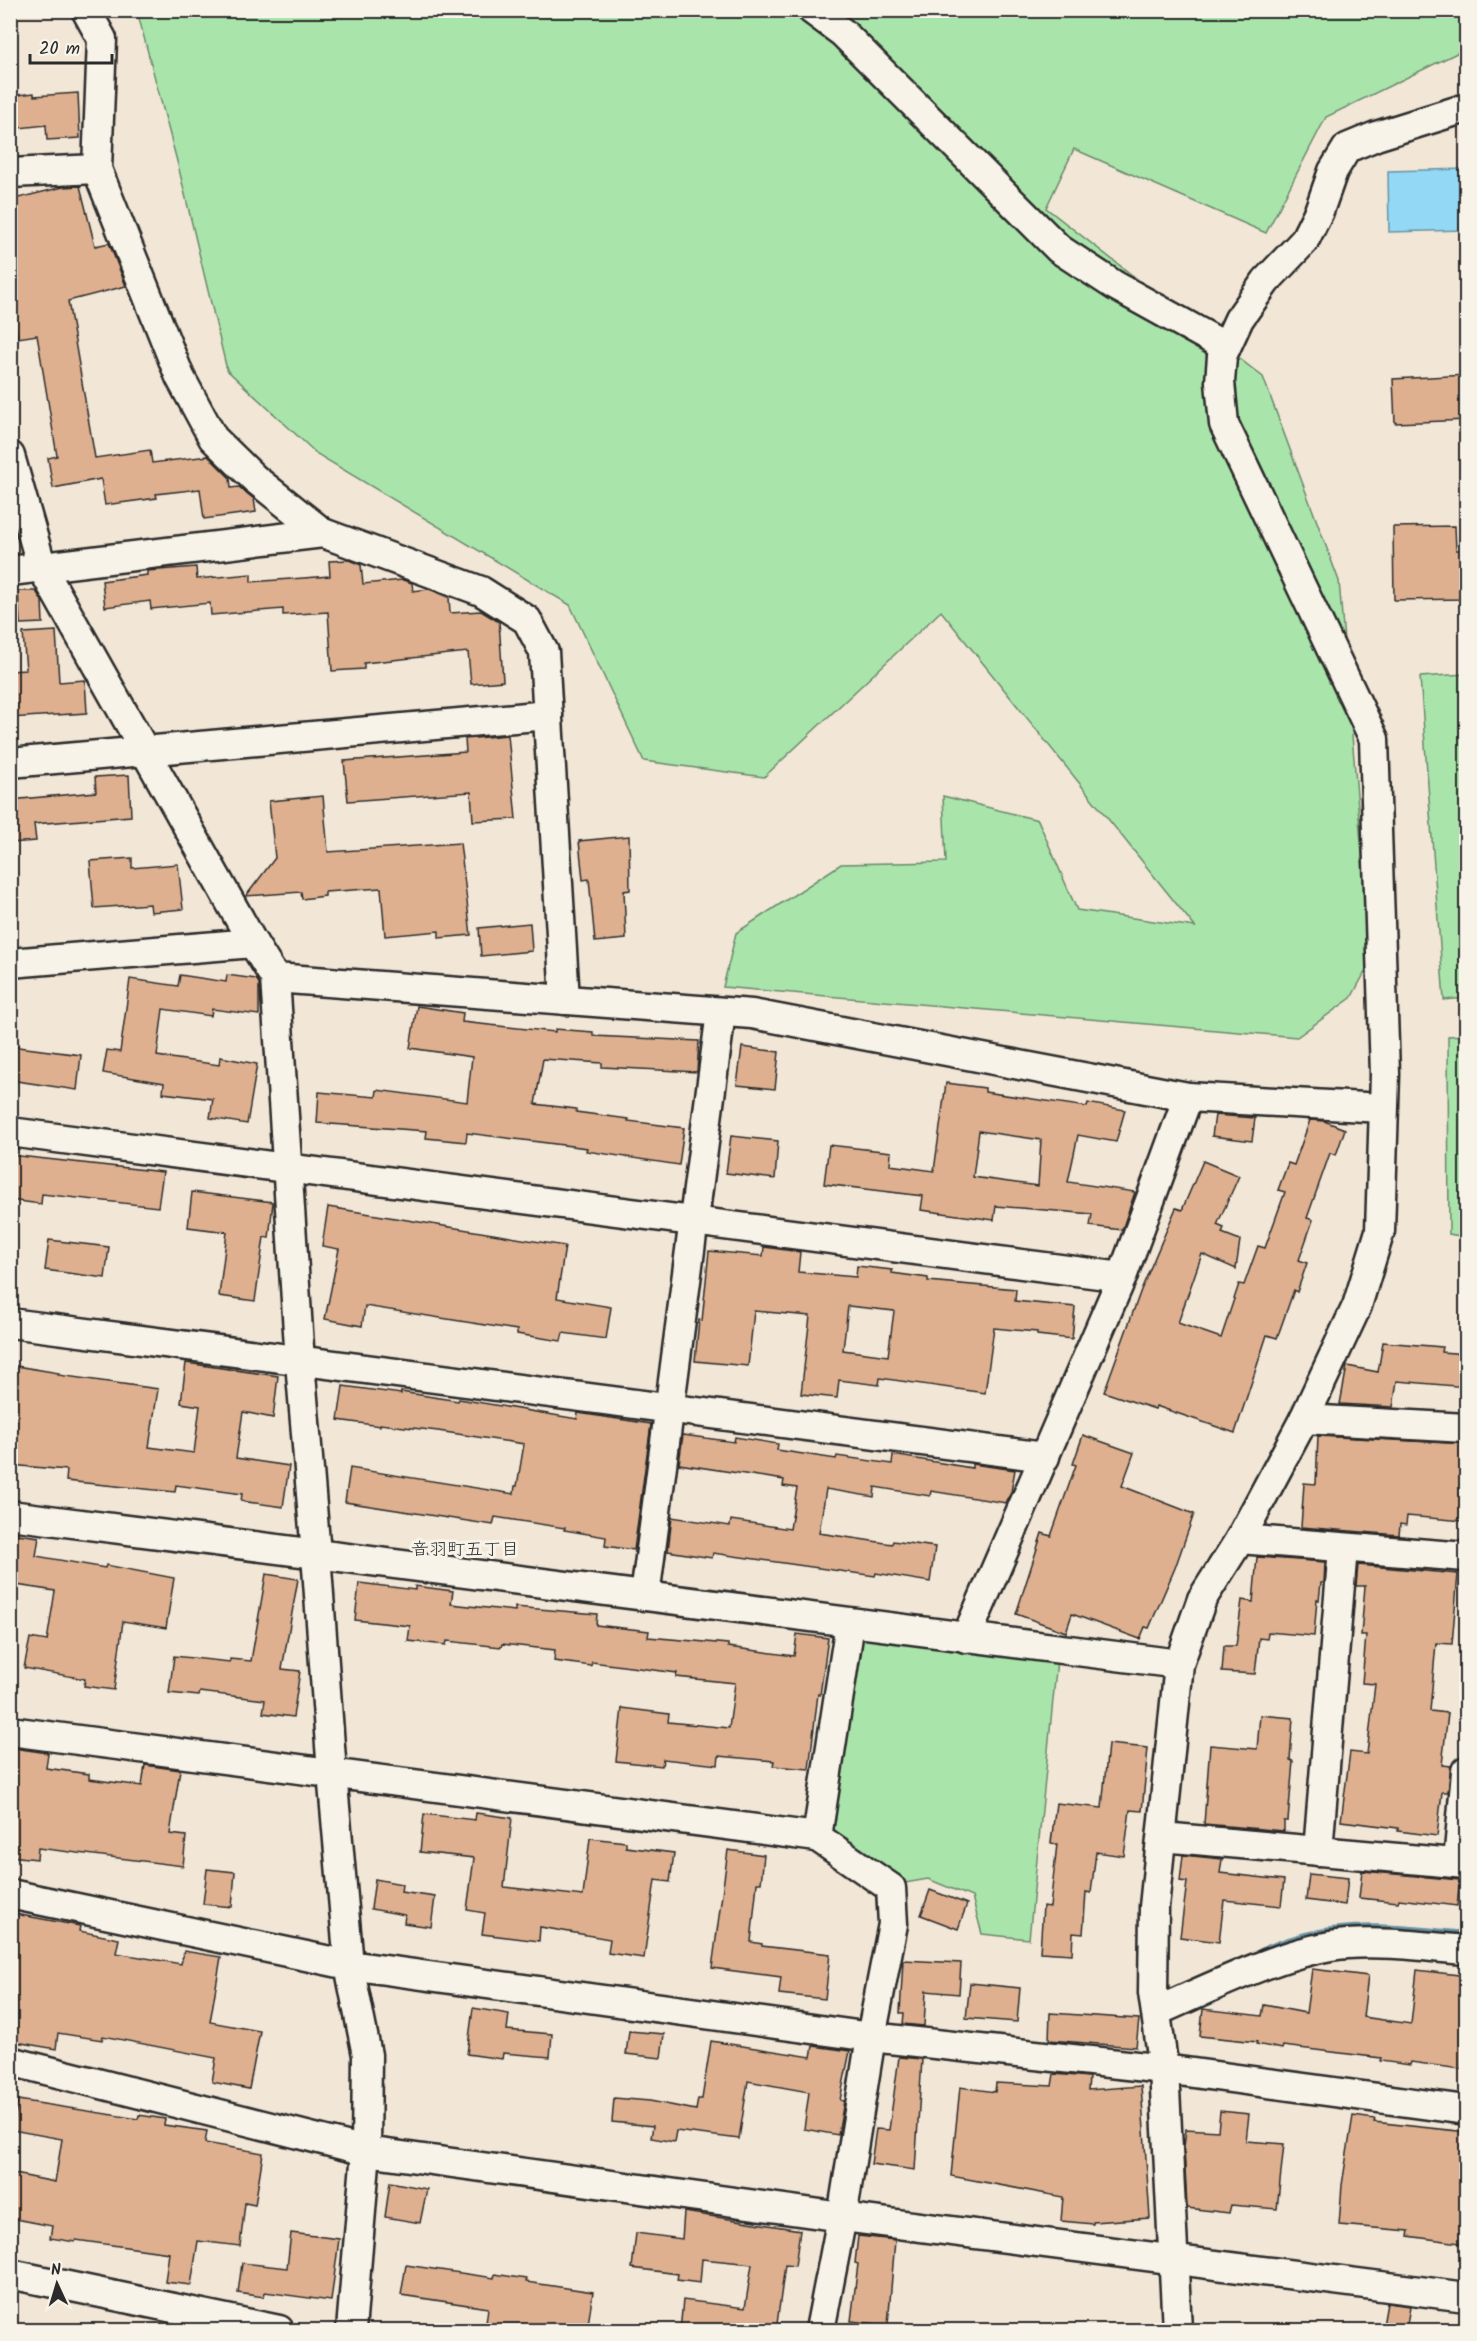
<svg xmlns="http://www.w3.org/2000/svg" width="1477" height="2341" font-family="Kalam,'Klee One',sans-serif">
<rect width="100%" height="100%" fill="#f2e6d6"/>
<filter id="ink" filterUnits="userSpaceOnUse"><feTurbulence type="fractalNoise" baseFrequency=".0167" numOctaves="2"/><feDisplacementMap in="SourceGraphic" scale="12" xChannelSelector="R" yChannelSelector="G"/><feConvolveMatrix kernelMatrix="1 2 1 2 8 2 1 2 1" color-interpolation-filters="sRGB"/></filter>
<g filter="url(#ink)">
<!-- green -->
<g fill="#a9e5ab" stroke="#6a886b" stroke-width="1.5">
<path d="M137,11H1462L1461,51L1326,117L1266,233L1074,149L1046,208L1263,377L1339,581L1371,961L1351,998L1297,1037L723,987L736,933L841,864L946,862L943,796L1038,820L1077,910L1195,927L941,611L764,777L644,761L570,605L317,454L227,370L178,165Z"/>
<path d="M1466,674V998L1444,1000L1420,677Z"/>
<path d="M1466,1035V1237L1449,1234L1448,1036Z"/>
<path d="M862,1634L1057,1660L1029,1939L982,1934L972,1897L928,1879L905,1883L830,1836Z"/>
</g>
<!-- water -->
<path fill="#93d8f5" stroke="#6993a4" stroke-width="1.5" d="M1466,169V230L1389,232L1388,171Z"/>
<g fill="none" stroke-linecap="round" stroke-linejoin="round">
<!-- stream -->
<path stroke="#6993a4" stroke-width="8" d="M1261,1952C1331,1919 1392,1928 1466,1935"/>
</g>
<!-- building -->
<g fill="#deb08f" stroke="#2b2b2b" stroke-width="1.5" fill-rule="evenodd">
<path d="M34,93V96L78,93L80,138L47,140L46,125L10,129V96Z"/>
<path d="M80,186L95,246L109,243L126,286L68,301L95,458L150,450L152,463L208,456L230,478L231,488L239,487L254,499L256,512L204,519L200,489L156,494L157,498L105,505L101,479L53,488L48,458L57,456L37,335L18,338L10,296V200L63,187Z"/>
<path d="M1467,375V420L1395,423L1393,379Z"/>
<path d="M1455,526L1456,550H1467V599L1394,600L1393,527Z"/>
<path d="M349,560L361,565L363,584L403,580L412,583L413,591L429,589L449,597L450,613L481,611L499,622L503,681L471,684L468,652L364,663V669L332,671L328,612L283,615V609L211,615L210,603L151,609L150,601L105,607L102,581L147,575V571L196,567L197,579L251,574V582L330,576L329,561Z"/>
<path d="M18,591H36L42,601L43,623L20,624Z"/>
<path d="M56,631L59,682L85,680L87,713L10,718V671L26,670L23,633Z"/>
<path d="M508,735L516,819L473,821L471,792L348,801L344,761L466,752L465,739Z"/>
<path d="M129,775L131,816L34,824L36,841L10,843V800L96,792L95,777Z"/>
<path d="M323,796L328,852L460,843L471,935L439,938V931L385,936L381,888L325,892V896L302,899L301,892L246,896L275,858L269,801Z"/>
<path d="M629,836L630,890L624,891L626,939L595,942L589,879L583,880L579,841Z"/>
<path d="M132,858V868L178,864L183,909L151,912L150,904L94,908L90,861Z"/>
<path d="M530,923L532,951L481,956L479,928Z"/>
<path d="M180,975L226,982L227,975L256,979L259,983V1015L212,1009L211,1016L163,1009L157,1056L219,1065L220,1057L257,1064L247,1124L210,1118L213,1099L163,1093L164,1083L103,1073L107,1050L120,1052L130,979L178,986Z"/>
<path d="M417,1006L463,1013L462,1022L555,1032V1029L593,1032V1036L699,1041L697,1072L602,1067V1063L543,1059L535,1104L576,1109V1112L629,1119L628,1121L684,1128L679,1165L586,1151L587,1148L467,1133L466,1142L426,1138L427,1131L317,1123L319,1092L376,1097L377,1090L467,1102L472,1057L410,1048Z"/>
<path d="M10,1046L81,1055L77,1090L10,1080Z"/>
<path d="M742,1047L779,1052L775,1089L737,1085Z"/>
<path d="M946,1083L985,1088V1092L1087,1107L1088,1103L1125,1110L1116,1142L1078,1135L1068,1182L1135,1192L1122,1230L1090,1226L1092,1214L996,1206L994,1220L921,1210L923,1196L824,1184L829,1145L891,1152L890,1165L934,1171ZM979,1131L1041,1140L1038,1186L973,1177Z"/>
<path d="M1215,1115L1255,1118L1252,1141L1212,1136Z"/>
<path d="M1310,1120L1324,1121L1345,1129L1336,1155L1330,1153L1307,1218L1313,1220L1299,1260L1307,1263L1297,1292L1294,1290L1277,1338L1267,1335L1235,1433L1156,1406L1155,1409L1104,1392L1141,1290L1176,1208L1182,1210L1203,1161L1239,1176L1217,1225L1224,1228L1222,1233L1240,1240L1236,1269L1202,1254L1178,1323L1221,1338L1239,1284L1244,1285L1258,1246L1265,1248L1285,1192L1278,1190L1288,1163L1294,1165Z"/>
<path d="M731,1136L778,1141L775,1179L726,1173Z"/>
<path d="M10,1155L163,1172L158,1207L42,1194L41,1204L10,1200Z"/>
<path d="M192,1192L273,1202L269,1238L264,1237L255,1301L219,1296L227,1232L188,1227Z"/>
<path d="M328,1207L565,1246L557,1298L611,1307L606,1339L563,1333L561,1341L517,1334V1330L365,1306L362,1326L325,1319L339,1249L322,1246Z"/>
<path d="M49,1240L109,1247L105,1278L45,1270Z"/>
<path d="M764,1247L800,1252L798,1272L856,1277L857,1266L892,1270V1273L928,1278V1281L1016,1289L1015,1301L1075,1307L1072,1339L1037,1335V1332L994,1328L985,1393L880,1378L879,1385L839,1380L837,1398L801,1394L810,1316L754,1311L748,1366L695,1361L699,1320L702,1321L709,1251L763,1256ZM848,1306L894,1311L888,1356L843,1350Z"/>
<path d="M1383,1342L1442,1347L1441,1352L1467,1354V1387L1397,1381L1393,1407L1340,1404L1347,1366L1378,1372Z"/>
<path d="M186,1363L278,1376L273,1418L243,1412L236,1458L289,1466L283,1507L241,1501L242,1494L176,1485L175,1492L66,1481L67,1470L10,1465V1365L59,1373L58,1375L158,1389L149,1447L194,1453L200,1406L181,1403Z"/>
<path d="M343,1386L401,1394V1392L458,1401L459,1399L577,1419L578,1413L651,1424L634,1550L605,1546L606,1537L564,1530L565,1528L495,1517L493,1525L345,1502L350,1468L514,1494L515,1486H517L524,1444L438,1431L380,1424V1426L338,1420Z"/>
<path d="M683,1435L734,1442L735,1437L778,1444L777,1450L836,1459L837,1456L892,1464L893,1455L972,1468V1464L1015,1470L1011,1492L1006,1503L931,1491L930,1496L875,1487L874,1497L826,1489L819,1533L892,1544L893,1541L935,1547L930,1582L876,1573L875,1576L713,1553L712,1558L668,1551L672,1517L730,1526L731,1520L790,1529L797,1488L783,1486L784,1480L679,1464Z"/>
<path d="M1083,1435L1134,1453L1122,1486L1194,1514L1175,1568L1149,1628L1145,1627L1140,1639L1072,1614L1066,1632L1016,1614L1042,1533L1051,1536L1076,1465L1073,1464Z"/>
<path d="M1318,1436L1467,1444V1493L1464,1521L1407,1516L1406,1525L1400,1524L1399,1535L1301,1527L1304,1483L1316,1484Z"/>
<path d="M10,1533L39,1537L36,1556L105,1568L106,1565L174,1578L166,1628L123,1621L114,1690L84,1686L85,1679L24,1668L30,1638L47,1641L55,1591L10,1584Z"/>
<path d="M1257,1557L1325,1562L1324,1583H1321L1319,1600L1317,1599L1314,1636L1268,1632L1267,1639L1259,1638L1255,1674L1222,1672L1224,1646H1236L1242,1600L1253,1602Z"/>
<path d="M1358,1565L1458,1574L1452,1644L1436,1643L1430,1711L1448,1713L1442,1765L1451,1766L1448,1792H1442L1437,1836L1398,1831V1828L1341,1821L1350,1752L1367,1754L1375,1684L1362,1683L1366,1635H1361L1365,1586H1356Z"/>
<path d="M266,1574L298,1579L282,1669L300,1671L293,1717L263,1713L265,1700L200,1692L199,1696L169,1693L174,1656L230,1662V1659L251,1661Z"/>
<path d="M359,1583L415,1590V1586L453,1591L451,1604L515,1611V1607L597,1614L596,1625L649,1631L648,1637L728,1644V1647L794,1656L797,1634L828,1638L820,1695L818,1694L809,1769L773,1766L774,1761L719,1756L718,1765L663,1759L662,1766L616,1761L622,1708L669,1714L668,1722L729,1728L735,1683L676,1677L677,1673L592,1662L591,1666L554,1661L555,1650L502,1644L501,1647L447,1641L446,1645L408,1641L410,1626L355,1620Z"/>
<path d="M1260,1715L1293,1718L1290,1760L1293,1761L1288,1821H1284V1831L1204,1824L1210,1745L1257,1749Z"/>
<path d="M1108,1744L1148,1748L1142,1811L1130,1810L1124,1856L1096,1852L1091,1893L1086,1892L1083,1934L1073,1933L1072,1954L1040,1952L1043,1906L1050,1907L1057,1844L1051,1843L1056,1803L1102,1808Z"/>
<path d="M13,1748L48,1753L46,1768L89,1774V1779L142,1786L145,1765L180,1770L170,1834L186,1836L183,1866L38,1848L37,1859L10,1856V1765Z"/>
<path d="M476,1813L512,1818L504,1887L583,1896L590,1838L626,1842V1847L674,1853L670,1882L655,1880L644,1958L608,1953L610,1939L540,1927L539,1941L482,1934L485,1913L467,1910L474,1858L420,1852L424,1814L475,1820Z"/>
<path d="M728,1850L764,1855L761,1883H757L751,1942L762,1944V1946L830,1954L825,1999L779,1994L781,1977L712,1968Z"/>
<path d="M1183,1855L1222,1859L1220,1873L1284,1880L1281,1906L1224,1900L1219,1942L1180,1937L1187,1882L1180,1881Z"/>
<path d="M207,1869L235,1872L232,1907L203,1904Z"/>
<path d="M1362,1871L1460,1880L1457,1906L1399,1899L1398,1902L1359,1898Z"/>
<path d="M1309,1874L1348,1878L1345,1905L1306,1900Z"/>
<path d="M375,1879L402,1884L401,1892L435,1897L431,1927L404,1923L405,1915L371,1909Z"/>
<path d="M930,1890L967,1904L958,1929L921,1915Z"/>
<path d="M10,1913L80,1926L79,1931L119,1939L116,1953L181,1964L184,1951L221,1957L210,2022L260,2031L249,2089L212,2082L216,2058L103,2036L102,2040L58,2033L56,2049L10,2041Z"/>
<path d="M903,1960L961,1963L959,1994L926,1991L924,2026L903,2024L904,2013H900Z"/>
<path d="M1312,1969L1368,1976L1363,2017L1411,2024L1417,1970L1467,1976V2070L1411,2062L1410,2065L1380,2061L1381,2058L1283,2046L1282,2049L1256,2044L1257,2042L1200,2036L1203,2009L1262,2016L1264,2005L1306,2013Z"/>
<path d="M970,1983L1020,1988L1017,2022L966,2018Z"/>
<path d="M473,2008L509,2014L507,2030L552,2034L550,2057L503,2053L502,2059L467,2054Z"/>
<path d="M1050,2013L1139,2019L1136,2047L1049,2040Z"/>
<path d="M629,2031L664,2034L661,2058L626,2054Z"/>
<path d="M711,2041L811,2057L813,2046L850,2051L840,2100L844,2101L838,2135L804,2129L809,2092L748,2081L739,2139L676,2131L674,2142L651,2138L653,2126L612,2122L614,2098L650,2101L696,2110L698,2099H702Z"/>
<path d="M899,2057L922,2059L915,2170L871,2164L876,2129L889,2130Z"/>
<path d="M1054,2074L1089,2077L1088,2090L1141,2086L1150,2218L1093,2222V2224L1061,2221L1063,2197L951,2176L960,2087L995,2092L996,2083L1052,2086Z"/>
<path d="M18,2100L138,2119L139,2115L165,2119L164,2125L207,2131L205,2143L263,2153L255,2205L245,2203L240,2246L198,2241L191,2285L165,2282L169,2253L76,2240L75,2242L50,2238L52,2226L10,2218V2173L55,2182L62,2139L12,2130Z"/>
<path d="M1220,2111L1249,2114L1246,2141L1284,2144L1277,2209L1231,2205L1229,2213L1187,2208L1184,2147L1186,2129L1218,2131Z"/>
<path d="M1353,2116L1375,2119L1374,2122L1467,2132V2244L1408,2236L1409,2231L1339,2225L1342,2185Z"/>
<path d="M390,2182L427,2189L420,2223L385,2217Z"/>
<path d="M684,2212L800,2230L795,2266L785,2265L776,2331H680L683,2300L745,2308L752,2264L702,2259L700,2283L677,2280L678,2274L632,2268L636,2233L682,2239Z"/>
<path d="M291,2233L339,2239L331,2301L265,2292L264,2297L238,2293L242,2263L287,2268Z"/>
<path d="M858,2236L895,2240L888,2325L851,2321L858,2264L855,2263Z"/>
<path d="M406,2265L494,2278L495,2274L527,2279L526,2282L593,2292L587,2331H485L488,2308L401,2295Z"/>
<path d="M1387,2303L1410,2306L1406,2331H1382Z"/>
</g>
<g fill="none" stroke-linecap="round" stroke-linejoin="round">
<defs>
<g id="street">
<path d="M86,10L102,39L97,169L180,377L213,438L255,479L323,533L481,591L527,620L544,652L565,1000"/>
<path d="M812,10L843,33L1059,249L1114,285L1226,347"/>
<path d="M10,173L97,169"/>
<path d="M10,456L42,568L253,943L275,978L300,1362L316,1554L332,1773L349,1965L367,2055L366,2151L351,2330"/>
<path d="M10,571L323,533"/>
<path d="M10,763L548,715"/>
<path d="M10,963L253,943"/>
<path d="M275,978L752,1014L1188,1097L1382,1108"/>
<path d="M10,1132L1122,1277"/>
<path d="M10,1323L1045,1457"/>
<path d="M1304,1419L1466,1428"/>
<path d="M10,1515L1179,1664"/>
<path d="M1240,1539L1466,1557"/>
<path d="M645,1596L721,1012"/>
<path d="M966,1638L1122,1277L1188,1097"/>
<path d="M10,1731L817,1837L891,1888L893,1924L871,2037L842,2217L820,2330"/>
<path d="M817,1837L850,1623"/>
<path d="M1162,1837L1466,1864"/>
<path d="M1318,1851L1343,1548"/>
<path d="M1458,1863L1466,1771"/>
<path d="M10,1894L349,1965L871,2037L1164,2069L1466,2110"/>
<path d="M1157,2011C1213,1987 1286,1949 1347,1944C1386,1941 1427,1947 1466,1950"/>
<path d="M10,2061L366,2151L842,2217L1466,2297"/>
<path d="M10,2274L279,2330"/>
<path d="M1177,2330L1164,2069L1153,1993L1154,1907L1179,1664L1202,1599L1240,1539L1304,1419L1357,1306L1380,1231L1385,1074L1374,739L1224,424L1220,382L1222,356L1239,319L1266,281L1304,241L1319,211L1333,171L1347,148L1376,136L1466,108"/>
</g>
</defs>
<!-- street casing -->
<use href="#street" stroke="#2b2b2b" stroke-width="33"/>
<!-- street -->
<use href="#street" stroke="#f7f3e8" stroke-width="28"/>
</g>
</g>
<g text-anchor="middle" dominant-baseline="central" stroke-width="6" stroke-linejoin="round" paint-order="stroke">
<!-- neighbourhood labels -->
<g font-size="18" fill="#2b2b2b" stroke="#f7f3e8">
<text x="465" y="1550">音羽町五丁目</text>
</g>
</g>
<!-- margin -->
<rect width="1477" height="2341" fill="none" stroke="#f7f3e8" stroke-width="36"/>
<rect x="18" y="18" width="1441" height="2305" fill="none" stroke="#2b2b2b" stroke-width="2" filter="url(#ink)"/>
<!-- north arrow -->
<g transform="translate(57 2284) rotate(356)" stroke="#f7f3e8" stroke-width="4.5" paint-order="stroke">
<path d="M0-4.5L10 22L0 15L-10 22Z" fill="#2b2b2b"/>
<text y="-9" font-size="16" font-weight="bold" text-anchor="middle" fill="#2b2b2b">N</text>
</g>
<!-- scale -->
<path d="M30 54v9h82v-9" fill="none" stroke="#2b2b2b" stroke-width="3"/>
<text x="39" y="54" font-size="18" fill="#2b2b2b" stroke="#f7f3e8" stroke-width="4.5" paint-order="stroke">20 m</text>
</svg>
